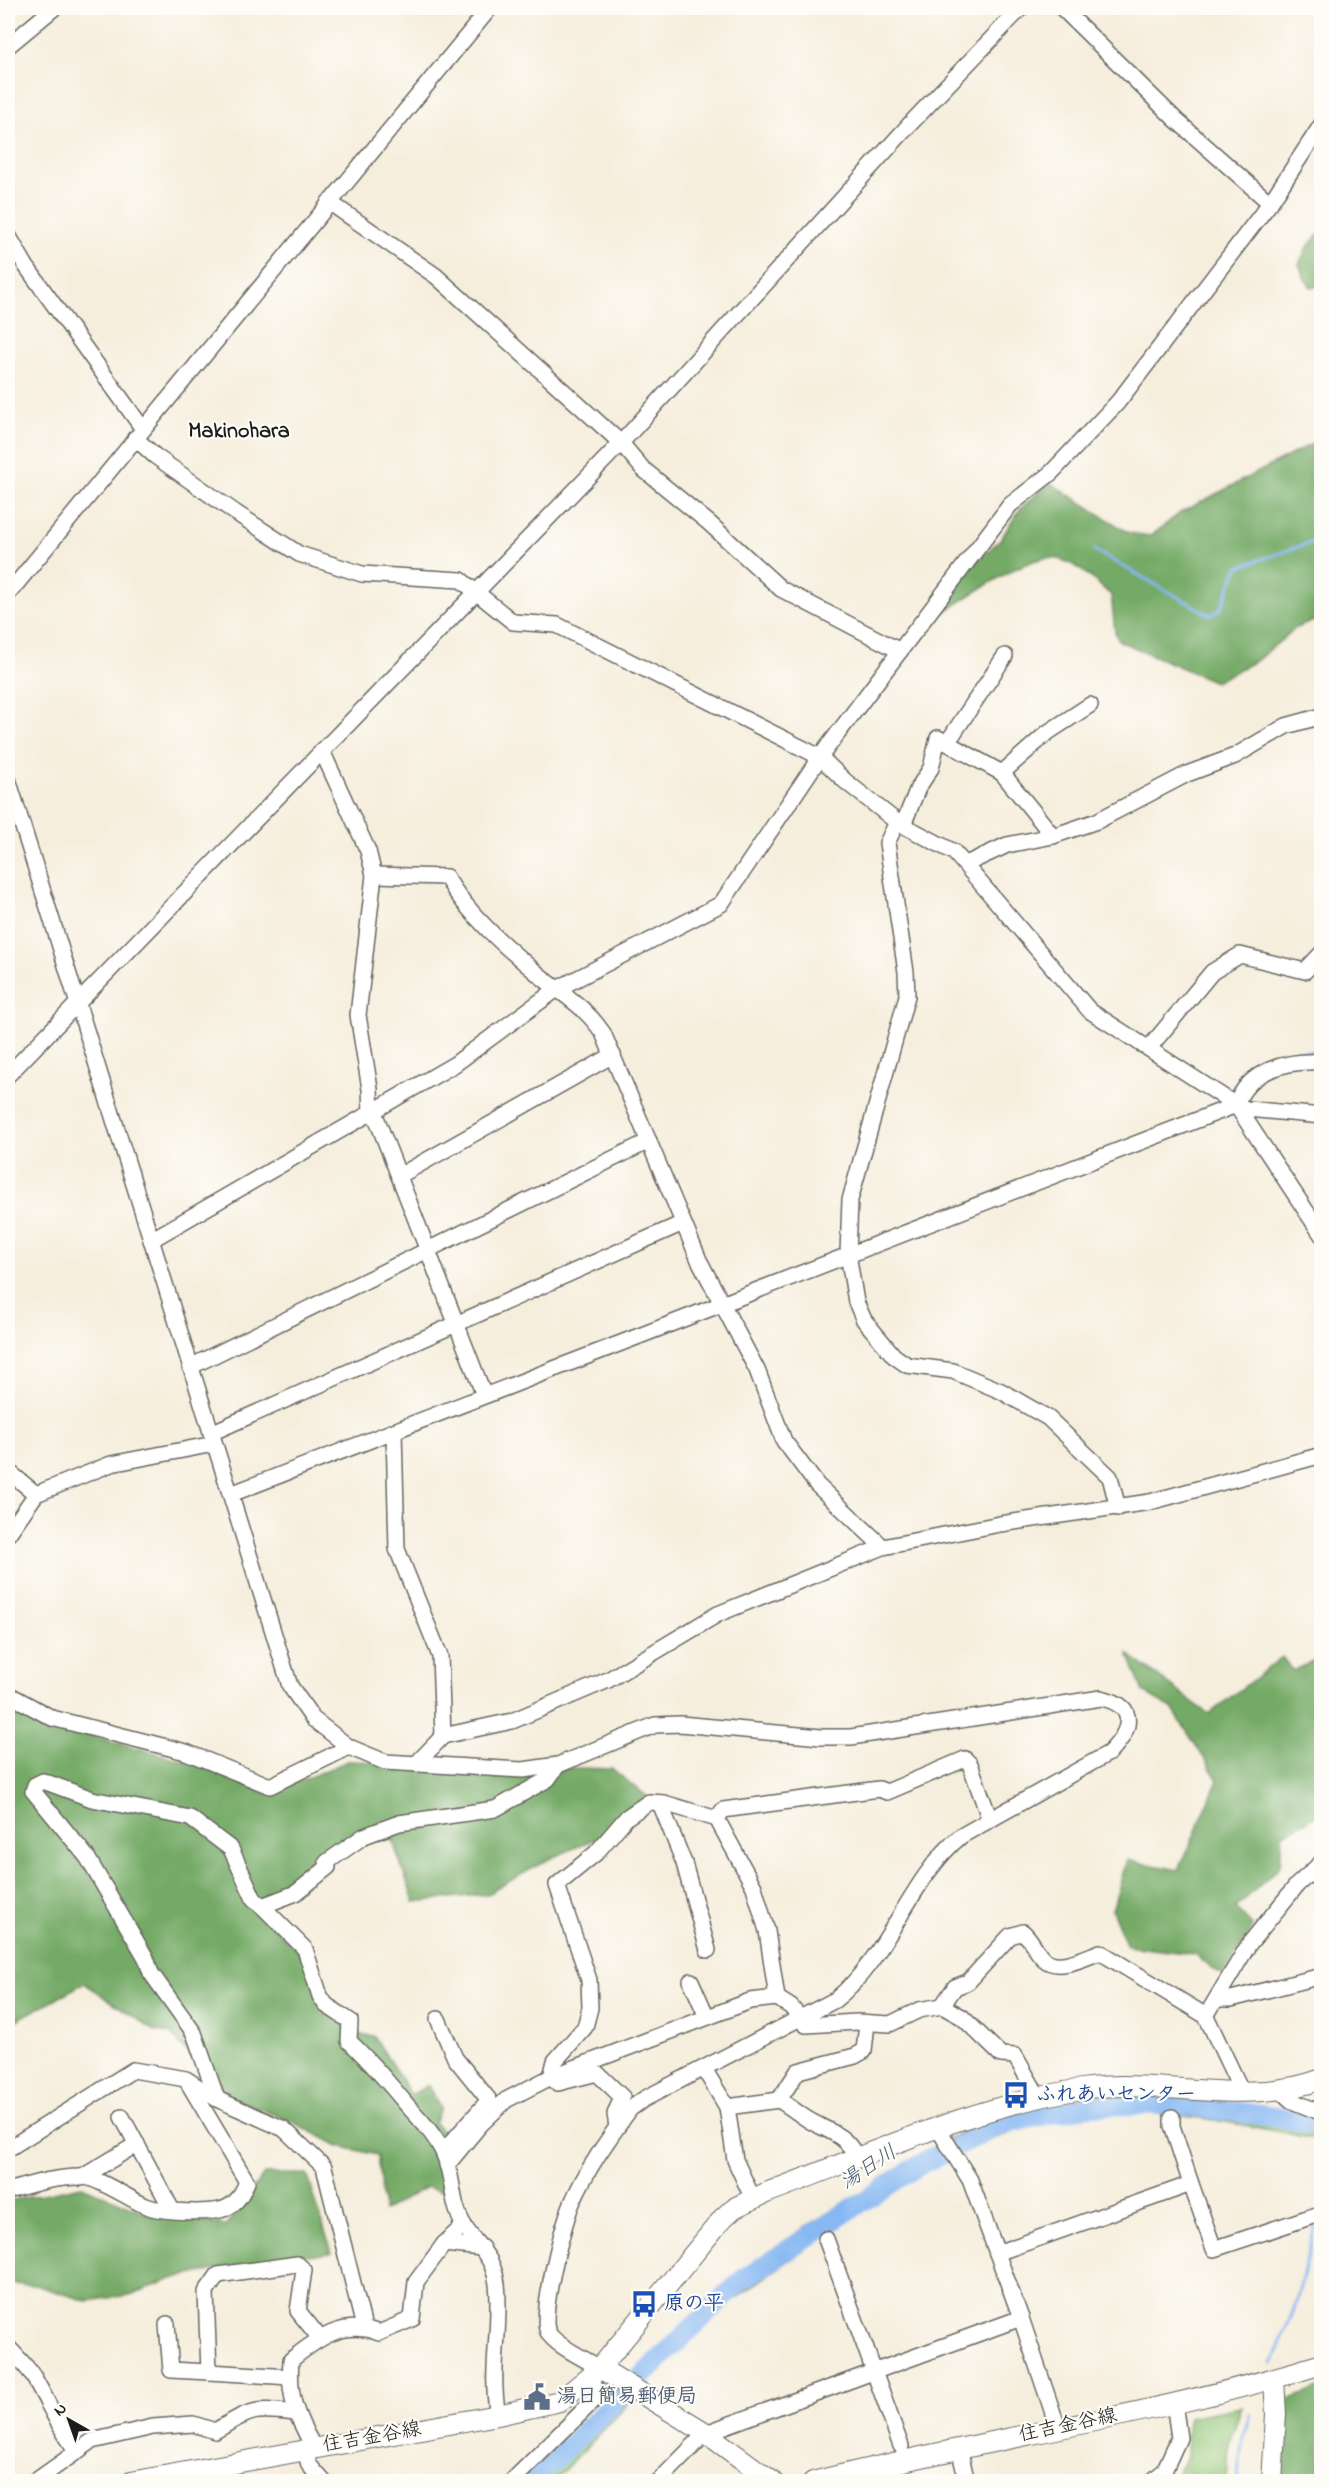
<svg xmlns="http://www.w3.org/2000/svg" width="1329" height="2489" font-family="'Indie Flower','Klee One',sans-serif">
<rect width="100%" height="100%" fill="#fdfcf7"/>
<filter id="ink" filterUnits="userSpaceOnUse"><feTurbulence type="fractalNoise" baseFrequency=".0167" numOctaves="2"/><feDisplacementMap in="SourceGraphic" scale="12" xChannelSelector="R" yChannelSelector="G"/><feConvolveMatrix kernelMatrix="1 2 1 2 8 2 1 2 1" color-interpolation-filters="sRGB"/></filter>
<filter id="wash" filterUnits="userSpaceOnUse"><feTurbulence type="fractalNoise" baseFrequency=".008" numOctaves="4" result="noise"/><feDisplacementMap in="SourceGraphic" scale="24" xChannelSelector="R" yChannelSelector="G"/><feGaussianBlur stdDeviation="1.35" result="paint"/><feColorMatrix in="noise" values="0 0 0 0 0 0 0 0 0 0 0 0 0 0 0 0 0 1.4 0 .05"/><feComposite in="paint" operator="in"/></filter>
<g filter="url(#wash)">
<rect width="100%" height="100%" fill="#f6eedd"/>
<!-- green -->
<g fill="#92c474" stroke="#577048" stroke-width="1.5">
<path d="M1112,2090L1198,2099L1321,2121V2140C1248,2126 1172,2108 1097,2113C999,2119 896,2187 817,2242C784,2264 748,2287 718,2314C660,2367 609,2426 553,2481L518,2482L735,2275L803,2229L924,2152L984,2119Z"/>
<path d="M1242,2407L1229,2442L1227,2481H1171L1187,2458L1188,2417Z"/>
</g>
<!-- forest -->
<g fill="#75aa66" stroke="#486341" stroke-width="1.5">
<path d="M1321,232V286L1311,287L1304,278L1299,264L1308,246Z"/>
<path d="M1321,439V618L1296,628L1257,660L1215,682L1119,641L1115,632L1111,595C1094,581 1076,561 1053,558C1027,554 961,602 938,616L939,594L1000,540L1020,509L1049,482L1129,533L1151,536L1180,513Z"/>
<path d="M1128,1654L1209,1714L1282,1657L1293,1671L1321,1658V1818L1316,1815L1282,1835L1280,1866L1236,1908L1253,1927L1223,1976L1194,1954L1127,1946L1112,1910L1127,1860L1179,1870L1218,1780L1172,1708L1143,1692Z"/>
<path d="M8,1705L37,1721L208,1767L268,1794L348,1761L612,1769L648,1797L600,1837L549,1859L487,1894L414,1902L392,1839L352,1844L262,1897V1916L297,1949L355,2034L374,2036L411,2095L428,2085L440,2108L434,2123L449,2137L447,2193L426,2187L384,2211L377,2155L339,2146L291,2121L223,2095L170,2033L155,2031L84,1983L8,2025Z"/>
<path d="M264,2174H307L332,2253L281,2257L175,2278L130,2295L87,2301L35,2285L8,2284V2201L82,2186L149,2214L226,2225Z"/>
<path d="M1321,2388V2481L1273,2482L1286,2400Z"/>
</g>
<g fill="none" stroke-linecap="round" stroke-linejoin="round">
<!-- stream -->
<g stroke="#87b8f3" stroke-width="3">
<path d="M1094,550L1210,615L1220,610L1238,567L1322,539"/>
<path d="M1231,1092C1252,1058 1283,1051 1322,1051"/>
<path d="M1272,2364L1294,2309L1317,2220"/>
<path d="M1237,2482L1243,2437L1250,2414"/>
</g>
<!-- river -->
<path stroke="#87b8f3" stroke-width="20" d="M531,2482L743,2279L921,2164L1000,2125L1088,2106L1174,2104L1276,2117L1322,2126"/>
</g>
</g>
<g filter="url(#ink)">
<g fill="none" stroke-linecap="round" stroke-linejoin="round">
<defs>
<g id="minor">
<path d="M1062,8L1176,120L1270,203"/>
<path d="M8,46L54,8"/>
<path d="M329,202L436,276L621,443L643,469L709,523L781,589L900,651"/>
<path d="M8,235L26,266L143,429"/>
<path d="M135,438L155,456L236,513L299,554L362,574L461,580L513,622L557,625L820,757L845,781L897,822L954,852L1090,1011L1236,1105L1247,1109L1322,1116"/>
<path d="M8,594L490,8"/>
<path d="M947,743L1005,656"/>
<path d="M322,751L368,851L374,875L358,1015L370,1089L371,1114"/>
<path d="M8,779L290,1686L313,1719L349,1747L385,1762L523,1770L558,1765L655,1725L680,1724L821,1737H851L1101,1698C1139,1706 1131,1731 1109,1753L961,1836C908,1880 890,1956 835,2000L644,2099L630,2109C609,2138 586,2170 572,2203C564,2222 539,2315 548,2332C554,2345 587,2360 600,2368"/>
<path d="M897,822L887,843L906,972L907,996L850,1200L848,1254L856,1302L864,1320L894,1356L907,1365L953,1371L1001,1391L1048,1418L1110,1477L1118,1508"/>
<path d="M903,825L918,788L931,768L938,738L1002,773"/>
<path d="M1053,836L1002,773L1047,733L1090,705"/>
<path d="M966,864L1007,845L1053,836L1097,821L1187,774L1235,756L1286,726L1322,716"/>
<path d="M374,875L446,877C468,914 504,946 538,974C563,995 584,1005 603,1033L699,1260L757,1370L784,1441L817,1485L883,1547"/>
<path d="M1149,1048L1212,972L1240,955L1305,971L1322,953"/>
<path d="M8,1075L621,443L910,124L1021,8"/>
<path d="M1236,1105L1322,1235"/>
<path d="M374,1112L484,1395"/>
<path d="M399,1176L613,1055"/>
<path d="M151,1240L455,1064L557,989L721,904L820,757L1010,505L1051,473L1118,402L1270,203L1322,124"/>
<path d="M190,1367L649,1141"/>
<path d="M394,1431L397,1549L440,1656L443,1736"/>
<path d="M211,1433L683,1223"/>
<path d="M8,1471L36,1494"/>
<path d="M231,1494L1236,1105C1248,1070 1287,1060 1322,1062"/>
<path d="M8,1534L36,1494L111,1464L214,1444"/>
<path d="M8,1694L52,1718L186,1752L270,1786L349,1747"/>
<path d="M416,1764L443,1736L512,1721L608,1680L718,1614L883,1547L1000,1524L1150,1502L1322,1455"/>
<path d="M660,1803L684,1863L708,1950"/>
<path d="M717,1819L754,1887L767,1931L777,1998"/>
<path d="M691,1981L707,2017"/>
<path d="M1217,1999H1231L1322,1976"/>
<path d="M942,2006L955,1987L968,1982L1010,1936L1023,1932C1032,1940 1036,1952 1044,1959C1058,1972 1086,1957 1100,1952L1206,2016L1242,2092"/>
<path d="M1206,2016L1249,1944L1297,1885L1322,1862"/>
<path d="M438,2019L455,2058L489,2100L443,2152"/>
<path d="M704,2069L727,2107L779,2100"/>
<path d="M551,2077L555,2061L585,2027L590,2008L589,1980L557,1885L596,1853L627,1817L649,1802L664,1803L717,1819L723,1810L879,1789L887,1792L965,1759L970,1764L990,1820"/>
<path d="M555,2081L558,2083L597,2073L622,2097L615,2114L617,2127"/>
<path d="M1280,2090L1292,2101L1322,2113"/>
<path d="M217,2099L194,2033L151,1973L146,1958L87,1857L33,1791L35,1785L43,1781L92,1799L190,1818L231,1849L254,1899L262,1906"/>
<path d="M727,2107L735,2160L753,2199"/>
<path d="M122,2117L172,2210"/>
<path d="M1172,2117V2126L1191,2184"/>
<path d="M939,2130L970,2180L1021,2318L1058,2428"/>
<path d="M8,2149L133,2070L186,2079L217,2099L284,2129L324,2167L364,2327"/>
<path d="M857,2160C848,2134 828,2132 807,2119C798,2113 789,2106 779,2100L798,2071L855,2056L864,2051L867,2023"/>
<path d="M447,2165L480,2125L506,2100L551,2077L750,2001L777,1998L791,2007L806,2025L857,2022L890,2024L919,2010L942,2006L962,2017L1001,2055L1015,2056L1039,2098"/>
<path d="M81,2178L137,2144"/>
<path d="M8,2191C32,2184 58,2176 84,2177C99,2178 131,2200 146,2206C161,2212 215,2215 228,2207C239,2201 242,2193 247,2182L187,2081"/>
<path d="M826,2239L901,2446"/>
<path d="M444,2244L482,2248"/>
<path d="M997,2253L1191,2184L1214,2249L1322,2213"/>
<path d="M167,2324L171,2370L209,2372"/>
<path d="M8,2347C16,2356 26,2365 33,2376C48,2401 58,2427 76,2450"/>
<path d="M290,2377L209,2372L206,2292L218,2275L297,2264L304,2270L298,2311L319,2337"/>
<path d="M498,2415C489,2370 502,2328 497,2284C493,2255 478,2248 464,2226C450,2202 454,2175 443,2152C434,2134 420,2119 407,2105C388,2082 370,2061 349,2041L350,2021L326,2005L320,1996L305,1949L262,1906L296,1893L328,1867L327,1862L364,1836L399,1823L495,1809L548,1779L558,1765"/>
<path d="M314,2448C296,2416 288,2397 291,2360C318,2338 344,2319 379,2333L412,2319L416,2282L444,2244L464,2225"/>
<path d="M959,2448L967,2482"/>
<path d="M305,2450L309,2465L324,2482"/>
<path d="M34,2482L92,2441L153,2427L193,2424L215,2431C253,2409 252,2408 296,2413"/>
<path d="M511,2482L593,2401L597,2393L591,2377"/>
<path d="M658,2482L706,2433L1021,2318"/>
<path d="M1151,2482L1164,2471L1179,2438L1174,2402"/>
</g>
<g id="major">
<path d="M600,2368L706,2433L773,2482"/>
<path d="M131,2482L498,2415L560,2401L600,2368L723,2218L734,2208L766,2193C869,2155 973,2106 1082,2089C1161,2077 1245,2108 1322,2079"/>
<path d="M813,2482C982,2439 1156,2416 1322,2364"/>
<path d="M1272,2482L1276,2414L1274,2379"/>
</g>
</defs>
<!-- minor casing -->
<use href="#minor" stroke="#686660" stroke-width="18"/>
<!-- major casing -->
<use href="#major" stroke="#686660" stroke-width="22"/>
<!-- minor -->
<use href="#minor" stroke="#fff" stroke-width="15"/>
<!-- major -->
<use href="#major" stroke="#fff" stroke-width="20"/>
</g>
</g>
<!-- icons -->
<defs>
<symbol id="bus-bare" viewBox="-9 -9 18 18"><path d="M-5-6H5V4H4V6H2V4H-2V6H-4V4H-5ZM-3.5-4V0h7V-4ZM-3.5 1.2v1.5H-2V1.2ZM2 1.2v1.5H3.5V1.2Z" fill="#1a4fb4" stroke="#fdfcf7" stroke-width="2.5" paint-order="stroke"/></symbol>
<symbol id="civic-bare" viewBox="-9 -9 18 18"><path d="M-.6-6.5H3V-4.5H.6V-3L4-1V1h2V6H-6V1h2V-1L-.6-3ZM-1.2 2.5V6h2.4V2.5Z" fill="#5c6f8a" stroke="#fdfcf7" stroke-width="2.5" paint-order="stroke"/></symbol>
</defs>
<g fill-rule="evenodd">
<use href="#bus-bare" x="997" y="2076" width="38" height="38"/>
<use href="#bus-bare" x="625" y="2285" width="38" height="38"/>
<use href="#civic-bare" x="518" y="2378" width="38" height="38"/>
</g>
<g text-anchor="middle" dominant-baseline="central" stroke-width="4.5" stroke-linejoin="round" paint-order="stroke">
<!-- transit labels -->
<g font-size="20" font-weight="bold" fill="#164399" stroke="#fdfcf7" text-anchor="start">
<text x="1036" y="2095">ふれあいセンター</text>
<text x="664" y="2304">原の平</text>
</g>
<!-- service labels -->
<g font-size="20" font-weight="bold" fill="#4e5e75" stroke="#fdfcf7" text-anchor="start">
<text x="557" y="2397">湯日簡易郵便局</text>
</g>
<!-- street labels -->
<g font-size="20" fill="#1c1c1c" stroke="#fdfcf7">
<text transform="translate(1068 2426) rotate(-12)">住吉金谷線</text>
<text transform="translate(372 2438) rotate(-10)">住吉金谷線</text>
</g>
<!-- water labels -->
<g font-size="21" font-style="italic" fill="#475a72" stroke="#fdfcf7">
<text transform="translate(869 2168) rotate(-33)">湯日川</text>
</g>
<!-- quarter labels -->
<g font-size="22" font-weight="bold" fill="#1c1c1c" stroke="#fdfcf7">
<text x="239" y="432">Makinohara</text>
</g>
</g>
<!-- margin -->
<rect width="1329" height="2489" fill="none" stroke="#fdfcf7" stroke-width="30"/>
<!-- north arrow -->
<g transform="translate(69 2420) rotate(320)" stroke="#fdfcf7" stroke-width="4.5" paint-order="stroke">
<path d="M0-4.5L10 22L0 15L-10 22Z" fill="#1c1c1c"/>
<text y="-9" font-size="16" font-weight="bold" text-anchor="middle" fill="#1c1c1c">N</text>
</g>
</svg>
